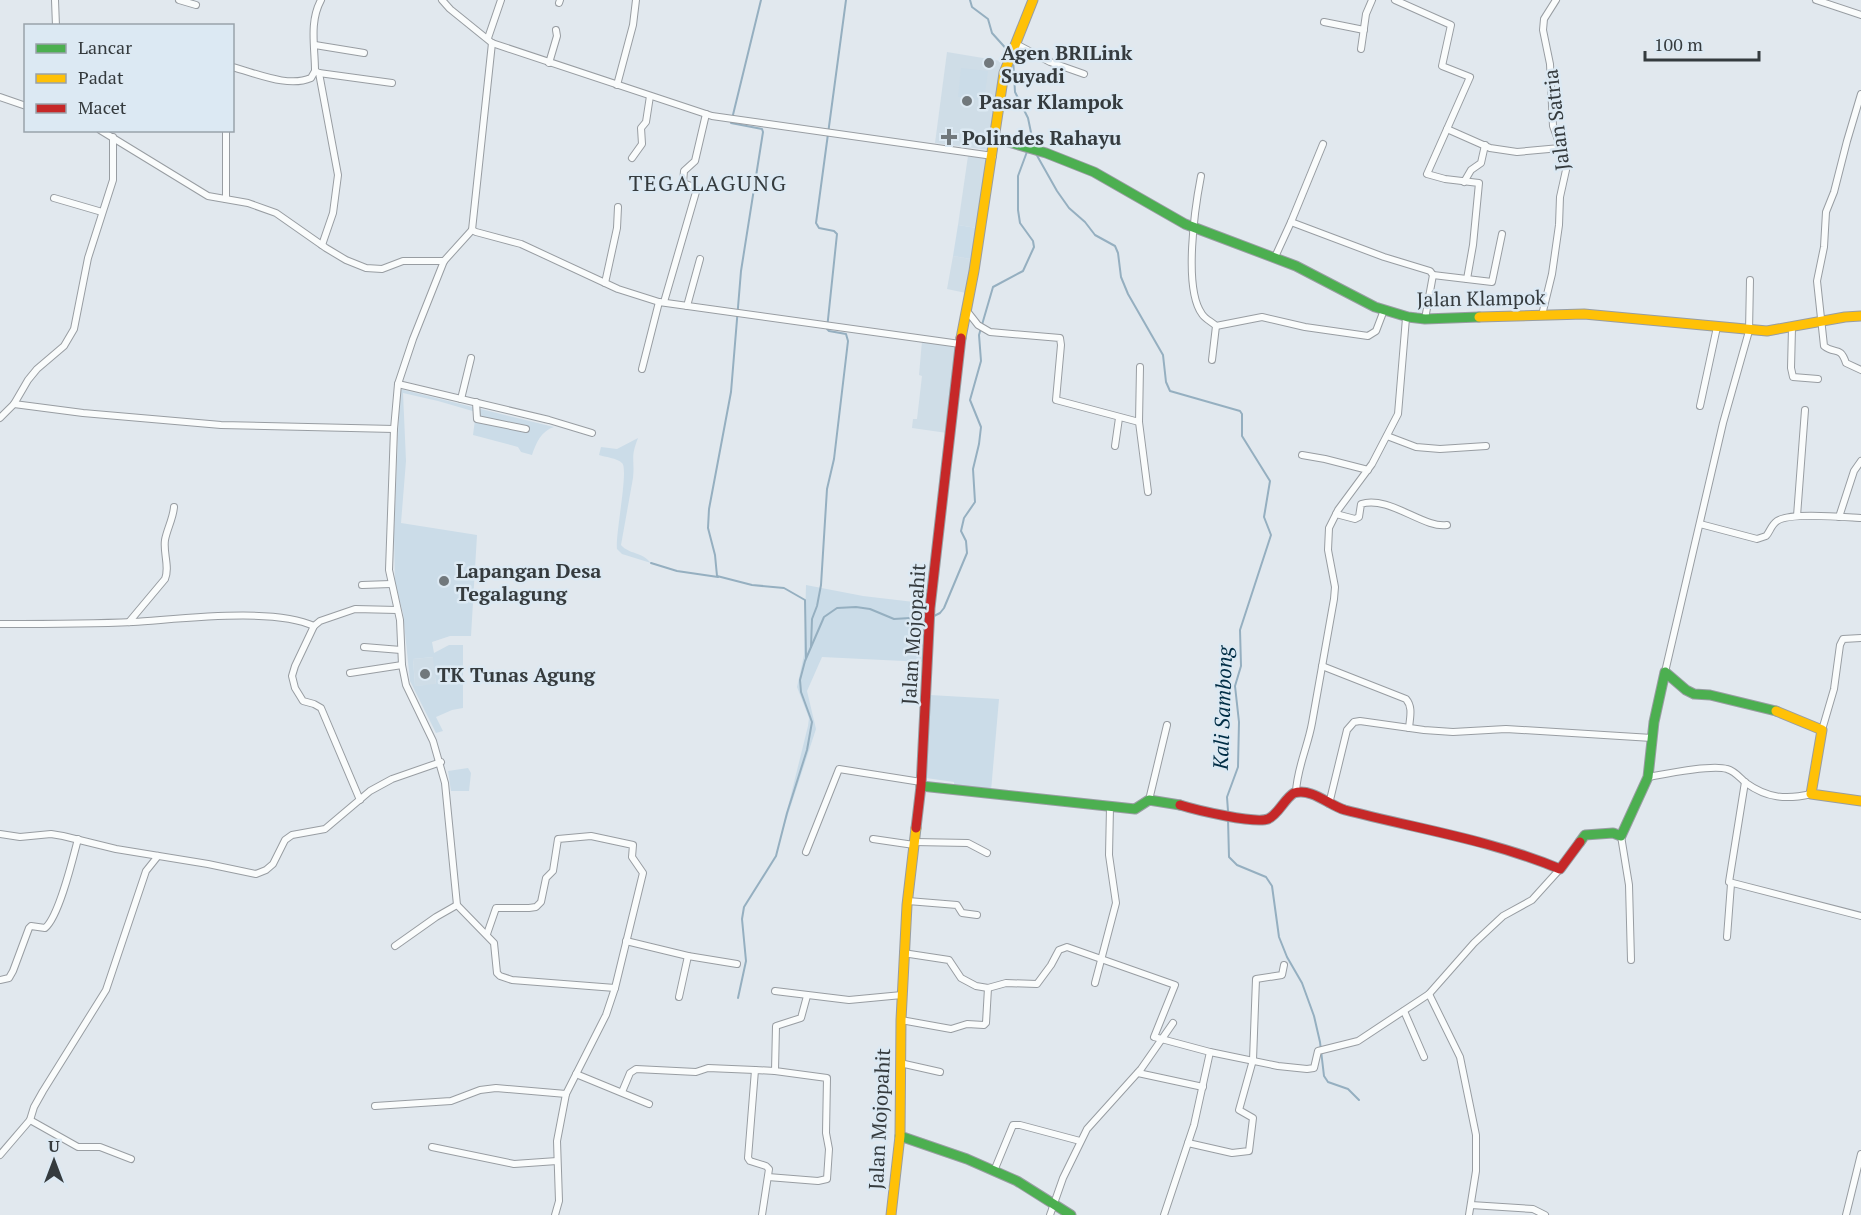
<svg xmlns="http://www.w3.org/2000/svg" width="1861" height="1215" font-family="'PT Serif',serif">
<rect width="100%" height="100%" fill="#e1e8ee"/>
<!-- built -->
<g fill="#cfdde7">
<path d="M947,52L1001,61L989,150L935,143Z"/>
<path d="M968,156L988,158L977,228L958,225Z"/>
<path d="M953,256L971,259L966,293L947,289Z"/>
<path d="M922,341L954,345L957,349L947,433L912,428L913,419H917L922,376L919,375Z"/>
<path d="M434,657L436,685L415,686L413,659Z"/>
</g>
<!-- green -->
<g fill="#cbdce8" fill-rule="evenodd">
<path d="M961,68L988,71L984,101L958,97Z"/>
<path d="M958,225L977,228L971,259L953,256Z"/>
<path d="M400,389L554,427C541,431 536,443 532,455L521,452L518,447L473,435L476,412L438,401L403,393L406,461L401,523L477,535L471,636H450L432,642L434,653L449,645H463V708L452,710L436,717L443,731L436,733L410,681L403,613L395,584L394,534ZM433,657L436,684L415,686L413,659Z"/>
<path d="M638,438C630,458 635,459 633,478L621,545C630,555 641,551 651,563L622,554L617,549C615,535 629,469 622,463C617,458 605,457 599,455L601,447L617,449Z"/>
<path d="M806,585L863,596L914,602V611L925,612L924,662L822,657L807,691L816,729L780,839L808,726L809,718L797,687L804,655Z"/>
<path d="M930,695L999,699L991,791L954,786V782L926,778Z"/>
<path d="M468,768L471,773L469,791H451L448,771Z"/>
</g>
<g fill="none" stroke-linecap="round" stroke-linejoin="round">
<!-- stream -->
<g stroke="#95afc0" stroke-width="2">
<path d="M761,0L731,123L762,129L763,132L741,271L731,392L709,509L708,528L715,555L717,576L752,585L784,588L805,600L806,658"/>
<path d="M970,0L972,7L988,19L992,33L1010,53"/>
<path d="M1013,58L1015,92L1028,118L1034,147"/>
<path d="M1035,152L1057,191L1069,208L1085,222L1095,235L1115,246L1118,253L1121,277L1128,294L1163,355L1166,382L1170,391L1240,411L1242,414V436L1270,481L1264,517L1271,535L1240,630L1241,666L1235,686L1239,722L1238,767L1227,797L1228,811"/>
<path d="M651,563L677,571L718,577"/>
<path d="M932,617L940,613L944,608L967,553L966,541L961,531L964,518L975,502L973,469L979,444L981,427L970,400L981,361L979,335L993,287L1023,271L1034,247L1033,241L1020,223L1018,210V176L1028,149"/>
<path d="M811,647L812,619L817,606L821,585L827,489L834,459L848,341L846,334L829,331L827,329L837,234L834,231L819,228L816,223L846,0"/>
<path d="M1228,819L1229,857L1237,865L1266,877L1272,886L1279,937L1287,957L1302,983L1314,1016L1320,1042L1324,1076L1328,1082L1348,1089L1359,1100"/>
<path d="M738,998L746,961L742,919L744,907L776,856L787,813L807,750L812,722L801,692L800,680L805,661L824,617L837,608L856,607L870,609L894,619L926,617"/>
</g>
<defs>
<g id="street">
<path d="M55,0L56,26"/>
<path d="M179,0L196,5"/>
<path d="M321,0C309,22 315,47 315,71L319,73L338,175L333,213L322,245"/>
<path d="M442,0L450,9L492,43L712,116L993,156"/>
<path d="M1395,0L1451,25L1442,66L1470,77L1447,129L1490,148L1517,152L1560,148"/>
<path d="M1816,0L1861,15"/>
<path d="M559,3L560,0"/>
<path d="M1324,22L1364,30"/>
<path d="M488,38L501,0"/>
<path d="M492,43L472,230L476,232L521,244L618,289L659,302L960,344"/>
<path d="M1016,44L1050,62L1084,74"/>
<path d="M315,45L364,53"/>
<path d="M1361,49L1366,14L1372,0"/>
<path d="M549,63L557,36L556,30"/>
<path d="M232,67C256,73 288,88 311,78L315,71"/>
<path d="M319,73L392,83"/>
<path d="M617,85L633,25L636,0"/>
<path d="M1861,94L1847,141L1834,192L1826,212L1824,247L1817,281L1824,346C1835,355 1840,345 1846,363L1861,370"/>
<path d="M0,97L26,106"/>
<path d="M1447,129L1427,174L1445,179L1479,183L1473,245L1467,279"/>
<path d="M100,130L208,196L248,203L276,213L326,248L346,260L366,268L382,269L403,261H444"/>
<path d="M632,158L642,144L641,128L646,122L650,96"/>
<path d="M1201,176C1195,207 1183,288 1202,314C1205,319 1212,322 1216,326L1212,360"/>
<path d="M1464,182L1471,170L1481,163L1485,145"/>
<path d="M54,198L102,212"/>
<path d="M226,199V130"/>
<path d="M1291,222L1323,144"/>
<path d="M472,230L444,261L413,339L398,384L394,429L389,570L400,620L402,665L406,685L433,741L445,783L457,905L494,943L497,973L500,976L512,980L615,988"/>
<path d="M1275,257L1291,222L1384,257L1430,271L1433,275L1425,319"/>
<path d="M1433,275L1492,282L1502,234"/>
<path d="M605,283L617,228L618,207"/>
<path d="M664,302L696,192L694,187L683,183L684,171L695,161L706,114"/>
<path d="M687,306L700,259"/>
<path d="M967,311L978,325L990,332L1060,338L1061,345L1056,400L1139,422"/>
<path d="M1542,315L1552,274L1559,225L1560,197L1566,170V162L1553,126L1550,64L1543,30L1544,19L1556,0"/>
<path d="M1216,326L1262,317L1305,327L1368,336L1376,331L1384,310"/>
<path d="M1792,328L1791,368L1793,377L1818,379"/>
<path d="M1140,367L1139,422L1148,492"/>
<path d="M642,369L659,302"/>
<path d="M398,384L549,420L592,433"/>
<path d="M461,399L471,358"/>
<path d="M476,402L477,419L526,429"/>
<path d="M14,404L83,413L221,425L394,429"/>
<path d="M1700,406L1717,327"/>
<path d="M0,418L14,404L28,380L37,369L64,346L74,329L88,258L113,180V137"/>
<path d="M1387,436L1416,447L1440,449L1486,446"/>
<path d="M1115,446L1119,418"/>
<path d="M1302,455L1325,459L1368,470"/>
<path d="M1336,514L1355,519L1359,517L1361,504C1389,495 1424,529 1447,525"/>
<path d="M1797,516L1805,410"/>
<path d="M1839,517L1854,471L1861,461"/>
<path d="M1700,524L1757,539L1766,536C1770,532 1771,525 1777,521C1789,512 1843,517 1861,518"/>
<path d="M362,585L391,584"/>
<path d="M129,622L165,579C170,567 163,553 165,540C167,529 173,519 174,507"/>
<path d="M0,624C44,624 89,624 133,622C181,619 273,607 314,626"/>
<path d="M364,647L401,650"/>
<path d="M1322,666L1406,699C1413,707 1410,717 1409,728"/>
<path d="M1665,672L1723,423L1749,331L1750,280"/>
<path d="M350,673L402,665"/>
<path d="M1822,730L1834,689L1840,645L1843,639L1861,638"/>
<path d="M1648,777C1665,774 1712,764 1727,769C1735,771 1740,778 1746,783C1767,798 1786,800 1811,794"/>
<path d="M1745,782L1729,882L1861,916"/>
<path d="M1296,792C1297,768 1308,746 1312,723L1334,599L1335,587L1328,550L1329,528L1338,510L1372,464L1398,414L1406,318"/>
<path d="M360,800L321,708L314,704L303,701L295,688L292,676L295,666L314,626L320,621L355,609L397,610"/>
<path d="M1149,800L1167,725"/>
<path d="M1329,804L1347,730L1354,722L1360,721L1424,730L1453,732L1506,729L1652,738"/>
<path d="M0,834L20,837L51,834L63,836L116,849L208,864L256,874L266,870L273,864L285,840L292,835L325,829L370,791L392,779L441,762"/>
<path d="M1621,836L1629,885L1631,960"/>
<path d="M873,839L914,845"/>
<path d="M914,842L968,843L987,853"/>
<path d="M806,852L839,769L921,782"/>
<path d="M908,901L957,905L962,913L977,915"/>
<path d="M487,934L496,908H529L536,907L541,902L546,878L553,871L558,839L591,836L633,845L632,857L643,873L615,988L606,1015L566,1094L557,1141L559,1201L555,1215"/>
<path d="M1727,937L1731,884"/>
<path d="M626,941L688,956L737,964"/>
<path d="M395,946L436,917L457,905"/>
<path d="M903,953L949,960L961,978L976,986L988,988L1006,983L1037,984L1051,965L1059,950L1067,947L1175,985L1154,1037L1210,1052L1194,1125L1164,1215"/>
<path d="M0,980L9,978L13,971L29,928L31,926L45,928C59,917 73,858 78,839"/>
<path d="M1095,983L1116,903L1109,855L1110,807"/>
<path d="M775,991L849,1000L902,995"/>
<path d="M1429,994L1460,1057L1476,1135V1171L1469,1215"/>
<path d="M679,997L688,956"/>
<path d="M1404,1011L1424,1057"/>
<path d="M901,1020L951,1029L967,1024L984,1025L986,1023L988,988"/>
<path d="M1210,1052L1278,1066L1307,1069L1314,1068L1318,1051L1358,1041L1429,994L1474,943L1503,916L1532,900L1560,869"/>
<path d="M900,1063L940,1072"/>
<path d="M1138,1073L1203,1087"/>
<path d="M576,1074L649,1104"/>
<path d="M622,1092L630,1073L636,1069L696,1072L708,1068L755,1070"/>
<path d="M375,1106L451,1101L480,1090L496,1088L566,1094"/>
<path d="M30,1120L78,1147H100L131,1159"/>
<path d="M1188,1143L1232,1153L1249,1151L1253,1118L1239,1110L1253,1060L1256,979L1282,975L1284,965"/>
<path d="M432,1147L514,1164L557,1161"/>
<path d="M0,1155L30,1120L34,1107L43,1091L106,990L146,871L158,856"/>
<path d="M994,1171L1013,1125H1020L1080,1141"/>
<path d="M768,1177L818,1181L827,1179L829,1149L826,1133L827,1078L775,1071L776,1026L801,1018L807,996"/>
<path d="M1471,1205L1533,1209L1545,1215"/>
<path d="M762,1215L769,1169L766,1166L750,1161L748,1158L755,1070L775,1071"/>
<path d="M1050,1215L1063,1178L1087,1129L1141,1069L1173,1023"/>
<path d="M1846,1215L1861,1154"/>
</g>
<g id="fast">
<path d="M995,138L1046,153L1094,172L1185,224L1296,266L1375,307L1408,317L1425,319L1479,317"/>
<path d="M921,786L1135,809L1149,800L1180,805"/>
<path d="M1580,842L1585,835L1613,833L1621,836L1648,777L1654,722L1665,672L1686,690L1694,694L1710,695L1776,711"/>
<path d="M900,1136L967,1159L1017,1181L1071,1215"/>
</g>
<g id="slow">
<path d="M1479,317L1584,314L1767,331L1845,317L1861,316"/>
<path d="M961,338L974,271L1004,73L1033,0"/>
<path d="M1776,711L1822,730L1811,794L1861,801"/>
<path d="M891,1215L900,1136L901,1020L907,905L916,828"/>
</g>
<g id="jam">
<path d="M1180,805C1196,810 1255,824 1268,819C1279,814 1284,799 1294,793C1313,788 1328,805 1345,810C1418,829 1491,840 1560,869L1580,842"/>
<path d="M916,828L921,786L930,608L961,338"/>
</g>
</defs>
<!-- street casing -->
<use href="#street" stroke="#989da2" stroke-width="8"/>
<!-- fast casing -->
<use href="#fast" stroke="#989da2" stroke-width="11"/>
<!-- slow casing -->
<use href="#slow" stroke="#989da2" stroke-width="11"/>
<!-- jam casing -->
<use href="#jam" stroke="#989da2" stroke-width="11"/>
<!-- street -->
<use href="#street" stroke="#fafcfc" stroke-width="6"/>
<!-- fast -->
<use href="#fast" stroke="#4caf50" stroke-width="9"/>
<!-- slow -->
<use href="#slow" stroke="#ffc107" stroke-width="9"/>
<!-- jam -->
<use href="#jam" stroke="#c62828" stroke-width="9"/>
</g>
<!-- markers -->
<g fill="#71787c" stroke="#dce9f3" stroke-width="2">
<circle cx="989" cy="63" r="6"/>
<circle cx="967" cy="101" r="6"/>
<path d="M946 128h6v6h6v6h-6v6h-6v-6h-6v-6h6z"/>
<circle cx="444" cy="581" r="6"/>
<circle cx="425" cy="674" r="6"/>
</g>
<g text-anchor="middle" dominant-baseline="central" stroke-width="5" stroke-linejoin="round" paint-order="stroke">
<!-- poi labels -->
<g font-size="20" font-weight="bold" fill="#353b3e" stroke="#dce9f3" text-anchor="start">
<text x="1001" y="52">Agen BRILink<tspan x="1001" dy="23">Suyadi</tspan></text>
<text x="979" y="101">Pasar Klampok</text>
<text x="962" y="137">Polindes Rahayu</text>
<text x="456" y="570">Lapangan Desa<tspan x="456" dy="23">Tegalagung</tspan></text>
<text x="437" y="674">TK Tunas Agung</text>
</g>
<!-- street labels -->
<g font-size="20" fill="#353b3e" stroke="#dce9f3">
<text transform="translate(1556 120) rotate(-97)">Jalan Satria</text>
<text transform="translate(1481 298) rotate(-1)">Jalan Klampok</text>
<text transform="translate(913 634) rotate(-86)">Jalan Mojopahit</text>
<text transform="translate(879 1119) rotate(-87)">Jalan Mojopahit</text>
</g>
<!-- water labels -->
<g font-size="21" font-style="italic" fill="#002d45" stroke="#dce9f3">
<text transform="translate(1222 708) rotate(-88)">Kali Sambong</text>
</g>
<!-- quarter labels -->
<g font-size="22" letter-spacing="1.5" fill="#353b3e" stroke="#dce9f3">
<text x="708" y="182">TEGALAGUNG</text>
</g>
</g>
<!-- legend -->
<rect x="24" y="24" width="210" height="108" fill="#dce9f3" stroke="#99a3ab" stroke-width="1.5"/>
<rect x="36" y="44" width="30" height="9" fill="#4caf50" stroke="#99a3ab" stroke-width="1.5"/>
<text x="78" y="54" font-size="18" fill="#353b3e">Lancar</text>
<rect x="36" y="74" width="30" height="9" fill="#ffc107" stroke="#99a3ab" stroke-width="1.5"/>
<text x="78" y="84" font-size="18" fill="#353b3e">Padat</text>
<rect x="36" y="104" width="30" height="9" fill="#c62828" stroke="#99a3ab" stroke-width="1.5"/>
<text x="78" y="114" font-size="18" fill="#353b3e">Macet</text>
<!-- north arrow -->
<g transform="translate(54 1161)" stroke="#dce9f3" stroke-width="4.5" paint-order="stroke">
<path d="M0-4.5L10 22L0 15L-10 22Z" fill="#353b3e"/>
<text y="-9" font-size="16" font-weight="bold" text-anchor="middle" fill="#353b3e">U</text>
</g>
<!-- scale -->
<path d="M1645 51v9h114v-9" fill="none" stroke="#353b3e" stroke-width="3"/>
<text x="1654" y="51" font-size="18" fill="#353b3e" stroke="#dce9f3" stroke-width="4.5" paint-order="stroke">100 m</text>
</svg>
